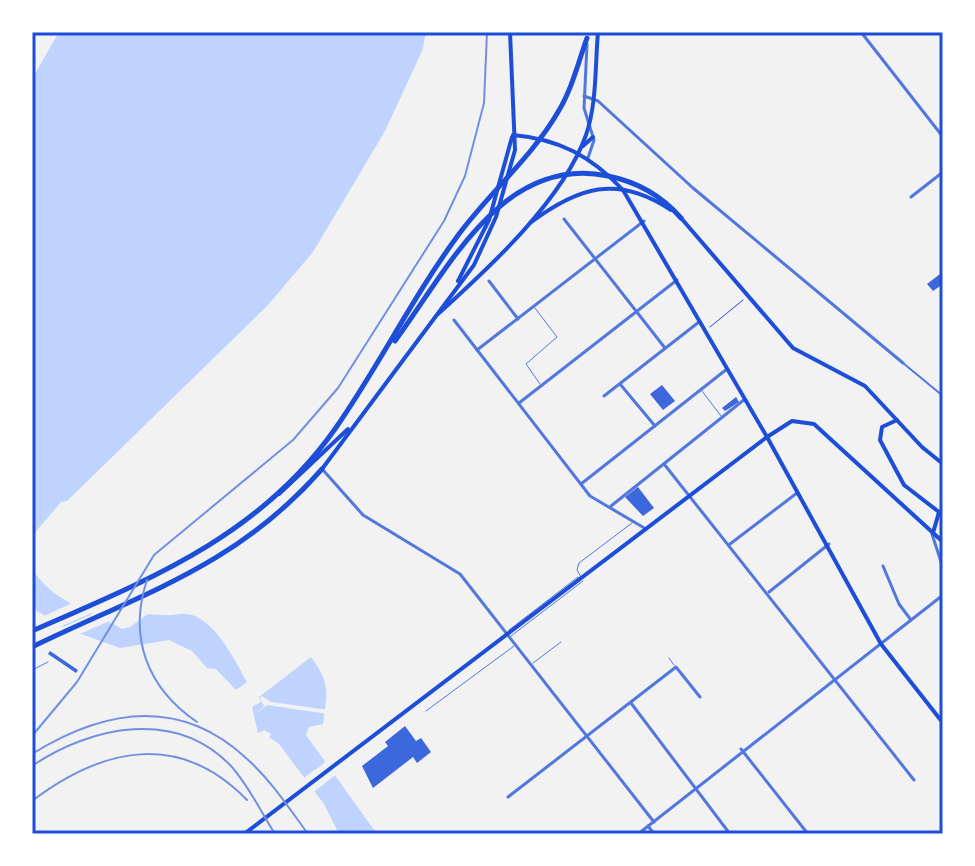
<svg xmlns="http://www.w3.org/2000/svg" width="975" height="866" font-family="Figtree,sans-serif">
<rect width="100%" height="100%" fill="#f2f2f2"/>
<!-- water -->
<g fill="#bfd3fe">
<path d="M59,32H426L422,51L385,131L313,252L268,305L67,501L61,502L32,536V79Z"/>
<path d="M32,568C52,603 90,609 122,629L130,627L148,614C160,615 168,616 179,614C211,609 235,661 247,682L236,690L216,669L207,668L192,651L169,640L120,648L67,629L32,608Z"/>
<path d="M311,657C331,684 327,692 323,724L309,727L306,735L377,834H339L324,804L279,744L269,737L271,734L264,730L258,733L252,707L261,702L259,697Z"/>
</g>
<!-- pier -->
<g fill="#f2f2f2">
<path d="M74,602L94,612L57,628L42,617Z"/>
<path d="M97,612L114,619L73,637L59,629Z"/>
<path d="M262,696L271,702L329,710L328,714L267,705L254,715L264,706L260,698Z"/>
<path d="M328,760L338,773L311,794L301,780Z"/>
</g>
<!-- building -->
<g fill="#3d67dc">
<path d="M940,274L943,284L933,291L927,284Z"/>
<path d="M662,385L675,401L663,410L650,394Z"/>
<path d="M736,397L739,402L725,411L722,408Z"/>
<path d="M638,487L654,508L643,516L625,497Z"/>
<path d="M50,651L78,670L76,673L48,654Z"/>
<path d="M405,726L416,741L421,738L431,752L417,763L413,757L373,788L362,766L388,746L385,742Z"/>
</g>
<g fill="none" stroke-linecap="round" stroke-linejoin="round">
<!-- path -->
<path stroke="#1d4ed8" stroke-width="1" d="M710,327L743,300"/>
<!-- service -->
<g stroke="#5277de" stroke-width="1">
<path d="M535,308L557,337L526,364L540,384"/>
<path d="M702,391L721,416"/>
<path d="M581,577L577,570L579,563L632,523"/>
<path d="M509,630L578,577"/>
<path d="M511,636L583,581"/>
<path d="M669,658L674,665"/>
<path d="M533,663L561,642"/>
<path d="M32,670L48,662"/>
<path d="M426,711L514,646"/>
</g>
<!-- pedestrian -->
<path stroke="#5277de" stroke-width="2" d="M903,363L943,396"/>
<!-- minor -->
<g stroke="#5277de" stroke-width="3">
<path d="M861,32L943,137"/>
<path d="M584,96L598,101L693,188L903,363"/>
<path d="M911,197L943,172"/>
<path d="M564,219L665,348"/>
<path d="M489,281L518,319"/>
<path d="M454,320L590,496L646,529"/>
<path d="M477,350L644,221"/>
<path d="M620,384L655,426"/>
<path d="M604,396L699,322"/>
<path d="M519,403L677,280"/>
<path d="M664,464L914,780"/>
<path d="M581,484L727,369"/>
<path d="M611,506L745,399"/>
<path d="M730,544L797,493"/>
<path d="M883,566L899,604L911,620"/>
<path d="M769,592L829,544"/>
<path d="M631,703L730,834"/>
<path d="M741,749L808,834"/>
<path d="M508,797L676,667L700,697"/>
<path d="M648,826L654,834"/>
</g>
<!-- tertiary -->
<g stroke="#5277de" stroke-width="3">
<path d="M587,44L584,108L594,140L588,158"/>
<path d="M323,470L363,515L460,574L654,822"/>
<path d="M932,534L943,568"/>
<path d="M638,834L943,595"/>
</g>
<!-- secondary -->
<g stroke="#1d4ed8" stroke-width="4">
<path d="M681,218L793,348L865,386L922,447L943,464"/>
<path d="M897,420L882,427L880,440L904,485L939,512L933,533"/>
<path d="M244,834L767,437L881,644L943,723"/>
</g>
<!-- primary -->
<g stroke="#1d4ed8" stroke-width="4">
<path d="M513,135C559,139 591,156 623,190L767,437L792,421L814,424L943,542"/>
<path d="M583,146L593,137"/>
<path d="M530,223C578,187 617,174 671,210"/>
<path d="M458,281L489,220L512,137"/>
<path d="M438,314C489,268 563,200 586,135C597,103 595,66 598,32"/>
<path d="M322,469L474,265L496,217L515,150L510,32"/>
<path d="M279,494L348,429"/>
</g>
<!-- motorway -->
<g stroke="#1d4ed8" stroke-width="5">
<path d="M395,341C447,271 502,154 608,176C638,182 661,195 681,218"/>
<path d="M32,631C148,580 259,537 335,429C379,366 413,296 459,234C490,192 532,157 558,112C572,89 578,63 587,38"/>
<path d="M32,647C143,593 237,566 322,469"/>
</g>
<!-- rail -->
<g stroke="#7290e2" stroke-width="2">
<path d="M147,580C128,637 147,688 197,722"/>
<path d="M32,736L77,682L154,555L293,440L338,388L444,221L465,176L484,103L487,32"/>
<path d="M32,754C103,710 179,696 246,758C270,779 289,808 308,834"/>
<path d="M32,766C91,726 176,708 231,766C249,786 261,812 275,834"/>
<path d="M32,801C102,748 179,730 247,800"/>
</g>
</g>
<!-- border -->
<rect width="975" height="866" fill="none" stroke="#ffffff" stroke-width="68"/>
<rect x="34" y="34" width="907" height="798" fill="none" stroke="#1d4ed8" stroke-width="3"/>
</svg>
